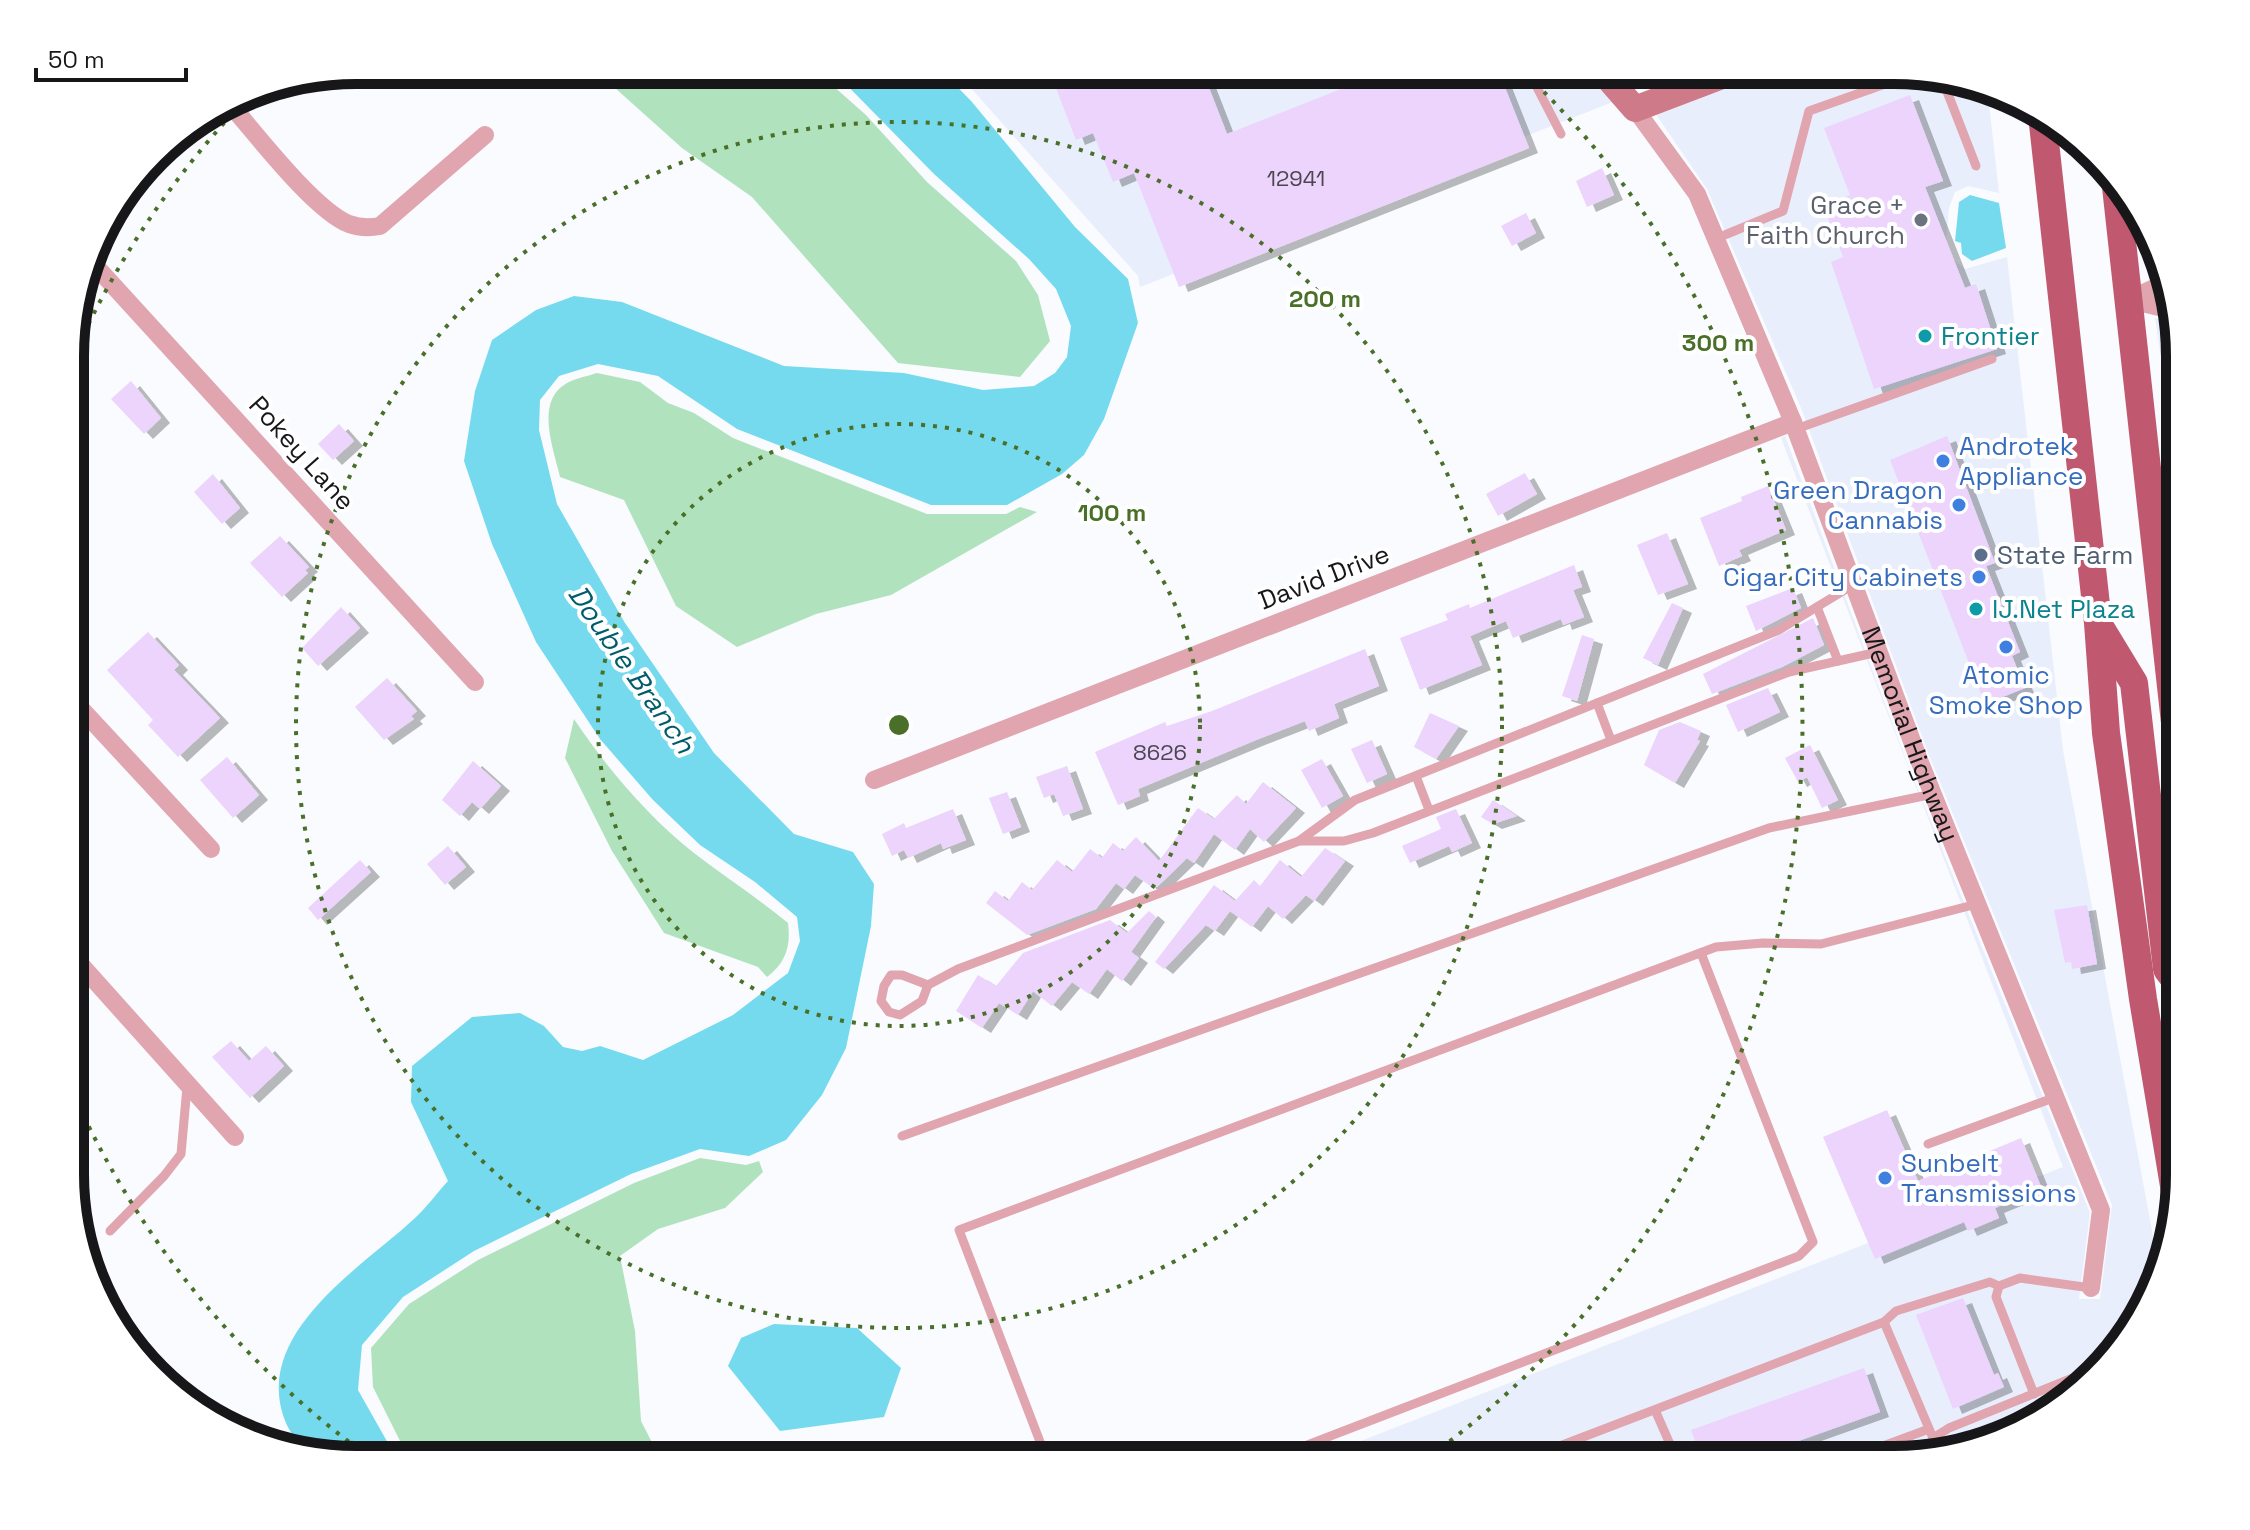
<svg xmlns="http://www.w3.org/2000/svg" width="2250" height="1530" font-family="'Space Grotesk',sans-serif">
<defs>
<filter id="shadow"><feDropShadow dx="9" dy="5" stdDeviation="0" flood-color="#0004"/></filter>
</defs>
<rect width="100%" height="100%" fill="#f9fbff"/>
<!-- built -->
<g fill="#e9eefc">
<path d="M955,70H1585L1613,102L1140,287L1138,276Z"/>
<path d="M1766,71H1912L1987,86L1999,193L1968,186L1955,192L1949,208L1946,244L1954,260L1965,269L2007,257L2063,750L2160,1274L2121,1348L2021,1430L1894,1460H1312L2063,1167L1781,438L1785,436L1908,765L2090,1213L2079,1299H2100L2112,1205L1929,755L1801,408L1707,189L1655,113Z"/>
<path d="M2139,216L2150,229L2162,274L2149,279Z"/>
<path d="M2155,318L2175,322L2179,338V560L2166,390Z"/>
</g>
<!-- green -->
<g fill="#b1e2be">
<path d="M595,70H815L866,115L927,182L1016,261L1038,295L1050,341L1020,377L898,363L752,197L682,148Z"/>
<path d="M597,373L640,382L668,403L694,413L733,438L927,514H1006L1020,507L1037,512L891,595L816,614L737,647L676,606L624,500L560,477C554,450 534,401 567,383C576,378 588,376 597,373Z"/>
<path d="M574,719C606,767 648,817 694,853C725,877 758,898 788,923C791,946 786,963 767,977L758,967L664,933L612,851L565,758Z"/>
<path d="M700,1158L746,1165L759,1161L763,1172L725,1208L658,1229L620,1256L635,1331L641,1421L661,1460L409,1459L373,1387L371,1348L409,1304L478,1260L634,1183Z"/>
</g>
<!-- water -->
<g fill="#76daef">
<path d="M832,70H941L972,102L1075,227L1128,279L1138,323L1104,419L1084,455L1062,474L1007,505H931L737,429L658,376L598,364L559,376L540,400L539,430L557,504L625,623L714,753L794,834L853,852L874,884L871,926L846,1048L822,1095L786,1140L749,1156L700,1149L631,1174L474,1251L403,1297L362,1345L358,1390L397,1459H338L307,1453C300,1444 290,1433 286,1423C249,1334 363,1267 415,1218C427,1207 437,1193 448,1181L411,1102L412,1066L472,1017L520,1013L544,1026L563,1047L582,1051L600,1046L643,1060L733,1015L788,973L800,941L797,917L755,882L700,845L653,800L600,739L536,642L492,544L464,461L475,391L492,340L536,310L574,296L622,302L784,366L904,373L983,390L1034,386L1055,373L1067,357L1071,326L1056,289L1029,259L934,174Z"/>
<path d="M1970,195L1999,203L2006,248L1972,261L1962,254L1961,243L1955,241L1959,202Z"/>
<path d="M774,1324L857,1328L901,1368L884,1417L780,1431L728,1366L741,1338Z"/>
</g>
<!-- building -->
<g fill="#ecd4fc" filter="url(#shadow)">
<path d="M1049,70H1202L1227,134L1389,70H1498L1529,148L1179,287L1134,173L1113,182L1093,133L1076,140Z"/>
<path d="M1910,95L1943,181L1925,187L1965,288L1976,284L1997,349L1874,389L1831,262L1843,257L1823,205L1850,195L1824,128Z"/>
<path d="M1602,168L1614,195L1587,207L1576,181Z"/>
<path d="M1526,213L1536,233L1512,246L1501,226Z"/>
<path d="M131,381L161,418L144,434L111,399Z"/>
<path d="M339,424L354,441L333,460L318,444Z"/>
<path d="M1947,436L1995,563L1986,566L2020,652L2012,656L2025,688L1985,704L1890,460Z"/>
<path d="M1525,473L1537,494L1498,516L1486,494Z"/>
<path d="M213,474L240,508L222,524L194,492Z"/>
<path d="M1768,486L1786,530L1739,550L1742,556L1719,566L1700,518L1742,501L1741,497Z"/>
<path d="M1667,533L1688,584L1658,595L1637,545Z"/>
<path d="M280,536L309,567L305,570L308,573L282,597L250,563Z"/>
<path d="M1574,565L1582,587L1573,590L1584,617L1563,625L1561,619L1513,638L1506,621L1470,636L1482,665L1420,690L1400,638L1448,620L1445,614L1469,604L1470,608Z"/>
<path d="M1793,588L1801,608L1756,631L1746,606Z"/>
<path d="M1672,603L1683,608L1658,665L1643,658Z"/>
<path d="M341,607L360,628L318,666L302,648Z"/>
<path d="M1813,618L1824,645L1782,667L1712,694L1703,674Z"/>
<path d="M148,632L179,665L174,670L220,718L178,757L148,725L153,720L107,670Z"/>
<path d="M1582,635L1594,639L1577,701L1562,696Z"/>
<path d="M1365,649L1379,686L1334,704L1339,718L1309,731L1305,721L1256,740L1138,789L1140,796L1118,805L1095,752L1165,722L1167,726L1212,711Z"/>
<path d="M387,678L417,711L411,716L414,719L384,740L355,707Z"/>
<path d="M1768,688L1780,712L1738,732L1726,705Z"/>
<path d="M1430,713L1459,726L1436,759L1414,747Z"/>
<path d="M1680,722L1701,731L1697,740L1700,741L1675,783L1644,765L1659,730Z"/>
<path d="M1372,740L1387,774L1367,783L1351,749Z"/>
<path d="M1810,745L1838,800L1822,808L1807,777L1798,782L1785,758Z"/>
<path d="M227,757L259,795L233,818L200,780Z"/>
<path d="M1322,759L1343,796L1322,808L1301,770Z"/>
<path d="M473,761L501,786L480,809L472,802L460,816L442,800Z"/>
<path d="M1067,766L1083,809L1063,816L1054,794L1044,798L1036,777Z"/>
<path d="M1263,782L1296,808L1264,842L1250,829L1235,850L1214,834L1194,863L1187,858L1158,886L1153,888L1135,875L1124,889L1116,883L1096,909L1027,935L986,903L995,891L1008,901L1022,882L1032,890L1057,860L1072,872L1090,849L1102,858L1113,843L1123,851L1136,837L1159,861L1198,808L1214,819L1237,795L1246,804Z"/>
<path d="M1007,792L1021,827L1003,834L989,798Z"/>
<path d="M1493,800L1517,816L1493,824L1481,817Z"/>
<path d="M953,809L966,840L943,849L941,843L908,858L904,850L892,856L882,834L904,823L906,828Z"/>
<path d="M1456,809L1472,843L1452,852L1449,846L1410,863L1402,846L1441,829L1436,817Z"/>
<path d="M448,846L466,867L445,885L427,864Z"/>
<path d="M1325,848L1345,861L1314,901L1306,895L1283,919L1268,906L1252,927L1230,911L1215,931L1206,925L1164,969L1155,962L1214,885L1235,901L1254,880L1260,886L1280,860L1301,877Z"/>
<path d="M360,860L371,872L318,920L308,908Z"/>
<path d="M2087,905L2097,964L2072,969L2071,962L2065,963L2054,910Z"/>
<path d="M1149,911L1156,917L1131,952L1139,958L1122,981L1107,969L1089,994L1072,982L1052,1006L1033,991L1018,1015L999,1003L982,1028L956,1011L978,975L996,986L1023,953L1110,920L1127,933Z"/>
<path d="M231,1041L249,1061L266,1046L284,1066L250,1098L212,1057Z"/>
<path d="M1887,1110L1918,1181L2021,1138L2042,1189L1995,1208L1999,1218L1968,1231L1964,1222L1875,1259L1823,1137Z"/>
<path d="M1963,1298L1994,1375L1998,1373L2004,1387L1953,1409L1916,1315Z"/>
<path d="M1864,1368L1880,1412L1745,1460H1702L1691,1430Z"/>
</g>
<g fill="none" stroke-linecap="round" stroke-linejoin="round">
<!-- lane -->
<g stroke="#e0a5ae" stroke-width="9">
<path d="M1528,70L1561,134"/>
<path d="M1866,71L1871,89"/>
<path d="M1941,76L1976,166"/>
<path d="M1715,239L1783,211L1809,111L1919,72"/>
<path d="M1796,429L1992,359"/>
<path d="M1853,585L1779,630L1355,800L1299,841H1344L1373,833L1789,672L1878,652"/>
<path d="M1817,607L1838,661"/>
<path d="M1597,703L1611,740"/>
<path d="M1416,776L1429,810"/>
<path d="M928,985L902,975H891L884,986L881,1001L889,1012L900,1015L922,1001L928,985L958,969L1299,841"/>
<path d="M902,1136L1769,828L1933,794"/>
<path d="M1928,1144L2056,1097"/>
<path d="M110,1231L164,1176L181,1154L187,1087"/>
<path d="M1884,1322L1933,1438"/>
<path d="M2034,1394L1996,1297L1999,1286L2020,1278L2091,1288"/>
<path d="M1655,1410L1677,1460"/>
<path d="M1938,1450L1933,1438L1949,1428L2095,1369"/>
<path d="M1047,1460L959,1230L1716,947L1763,943L1821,944L1977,904"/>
<path d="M1268,1460L1799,1256L1813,1242L1701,953"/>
<path d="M1523,1460L1884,1322L1896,1311L1990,1282L1999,1286"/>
<path d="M1845,1460L1929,1429"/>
</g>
<!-- street -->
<g stroke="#e0a5ae" stroke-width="18">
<path d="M229,103C256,134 314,210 349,224C360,228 369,228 380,226L485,135"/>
<path id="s1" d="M1635,109L1697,194L1793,422L1919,760L2101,1210L2091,1288"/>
<path d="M90,260L475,682"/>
<path d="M2165,283L2129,300L2172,310"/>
<path d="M72,699L211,849"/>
<path d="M874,780L1793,422"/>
<path d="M72,955L235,1137"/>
</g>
<!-- secondary -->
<path stroke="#cf7a89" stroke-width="26" d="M1601,70L1635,109L1735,71"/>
<!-- primary -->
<g stroke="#c0596f" stroke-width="28">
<path d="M2042,115L2098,623L2106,733L2143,999L2177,1204"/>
<path d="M2116,187L2179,759"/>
<path d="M2100,627L2134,683L2167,969L2179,985"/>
</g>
</g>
<!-- distance rings -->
<g fill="none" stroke="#496f29" stroke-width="4" stroke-dasharray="4 8">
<circle cx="899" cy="725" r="301"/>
<circle cx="899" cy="725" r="603"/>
<path d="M368 1456A904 904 0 0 1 73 1093M73 357A904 904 0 0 1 254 91M1527 75A904 904 0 0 1 1430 1456"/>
</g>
<!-- markers -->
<circle fill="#6b7280" stroke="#fff" stroke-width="3" cx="1921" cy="220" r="8"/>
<g fill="#0f9aa8" stroke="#fff" stroke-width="3">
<circle cx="1925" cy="336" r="8"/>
<circle cx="1976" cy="609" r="8"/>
</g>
<g fill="#3f7fe0" stroke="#fff" stroke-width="3">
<circle cx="1943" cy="461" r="8"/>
<circle cx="1959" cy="505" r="8"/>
<circle cx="1979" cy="577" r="8"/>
<circle cx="2006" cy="647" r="8"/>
<circle cx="1885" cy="1178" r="8"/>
</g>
<circle fill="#5c6f8a" stroke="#fff" stroke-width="3" cx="1981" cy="555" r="8"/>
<g text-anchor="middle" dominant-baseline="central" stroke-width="8" stroke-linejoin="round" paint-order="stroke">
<!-- number labels -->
<g font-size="22" fill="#4c4652">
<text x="1296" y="178">12941</text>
<text x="1160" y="752">8626</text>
</g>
<!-- worship labels -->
<g font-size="26" fill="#5b616d" stroke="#fff" text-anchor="end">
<text x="1905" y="205">Grace +<tspan x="1905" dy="30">Faith Church</tspan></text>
</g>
<!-- culture labels -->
<g font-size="26" fill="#0d838f" stroke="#fff" text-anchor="start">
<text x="1941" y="336">Frontier</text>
<text x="1992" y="609">IJ.Net Plaza</text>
</g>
<!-- shop labels -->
<g font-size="26" fill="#366cbe" stroke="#fff" text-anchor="start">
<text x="1959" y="446">Androtek<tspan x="1959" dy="30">Appliance</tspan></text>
<text x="1943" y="490" text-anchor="end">Green Dragon<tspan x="1943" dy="30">Cannabis</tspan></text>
<text x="1963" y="577" text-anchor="end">Cigar City Cabinets</text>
<text x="2006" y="675" text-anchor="middle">Atomic<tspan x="2006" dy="30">Smoke Shop</tspan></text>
<text x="1901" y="1163">Sunbelt<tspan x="1901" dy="30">Transmissions</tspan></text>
</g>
<!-- street labels -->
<g font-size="26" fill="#17171a" stroke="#fff">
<text transform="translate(302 453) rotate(48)">Pokey Lane</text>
<text transform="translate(1324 577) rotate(-21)">David Drive</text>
<text stroke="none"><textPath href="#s1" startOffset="686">Memorial Highway</textPath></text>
</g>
<!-- service labels -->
<g font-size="26" fill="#4e5e75" stroke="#fff" text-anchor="start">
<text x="1997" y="555">State Farm</text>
</g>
<!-- water labels -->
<g font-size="28" font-style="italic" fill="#005c6b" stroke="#fff">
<text transform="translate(632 669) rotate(55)">Double Branch</text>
</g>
</g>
<!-- crop -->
<path d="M0 0H2250V1530H0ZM356 84H1894A272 272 0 0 1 2166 356V1174A272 272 0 0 1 1894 1446H356A272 272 0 0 1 84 1174V356A272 272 0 0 1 356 84Z" fill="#fff" fill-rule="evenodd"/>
<path fill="none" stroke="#17171a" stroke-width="10" d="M356 84H1894A272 272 0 0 1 2166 356V1174A272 272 0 0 1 1894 1446H356A272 272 0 0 1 84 1174V356A272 272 0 0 1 356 84Z"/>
<circle cx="899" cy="725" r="12" fill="#496f29" stroke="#fff" stroke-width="4"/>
<g font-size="24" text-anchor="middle" font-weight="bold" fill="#496f29" stroke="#fff" stroke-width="8" stroke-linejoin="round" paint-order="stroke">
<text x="1325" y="307">200 m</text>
<text x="1718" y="351">300 m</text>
<text x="1112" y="521">100 m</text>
</g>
<!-- scale -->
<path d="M36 68v12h150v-12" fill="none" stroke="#17171a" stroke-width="4"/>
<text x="48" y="68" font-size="24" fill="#17171a" stroke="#ffffff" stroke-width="6" paint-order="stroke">50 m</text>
</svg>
